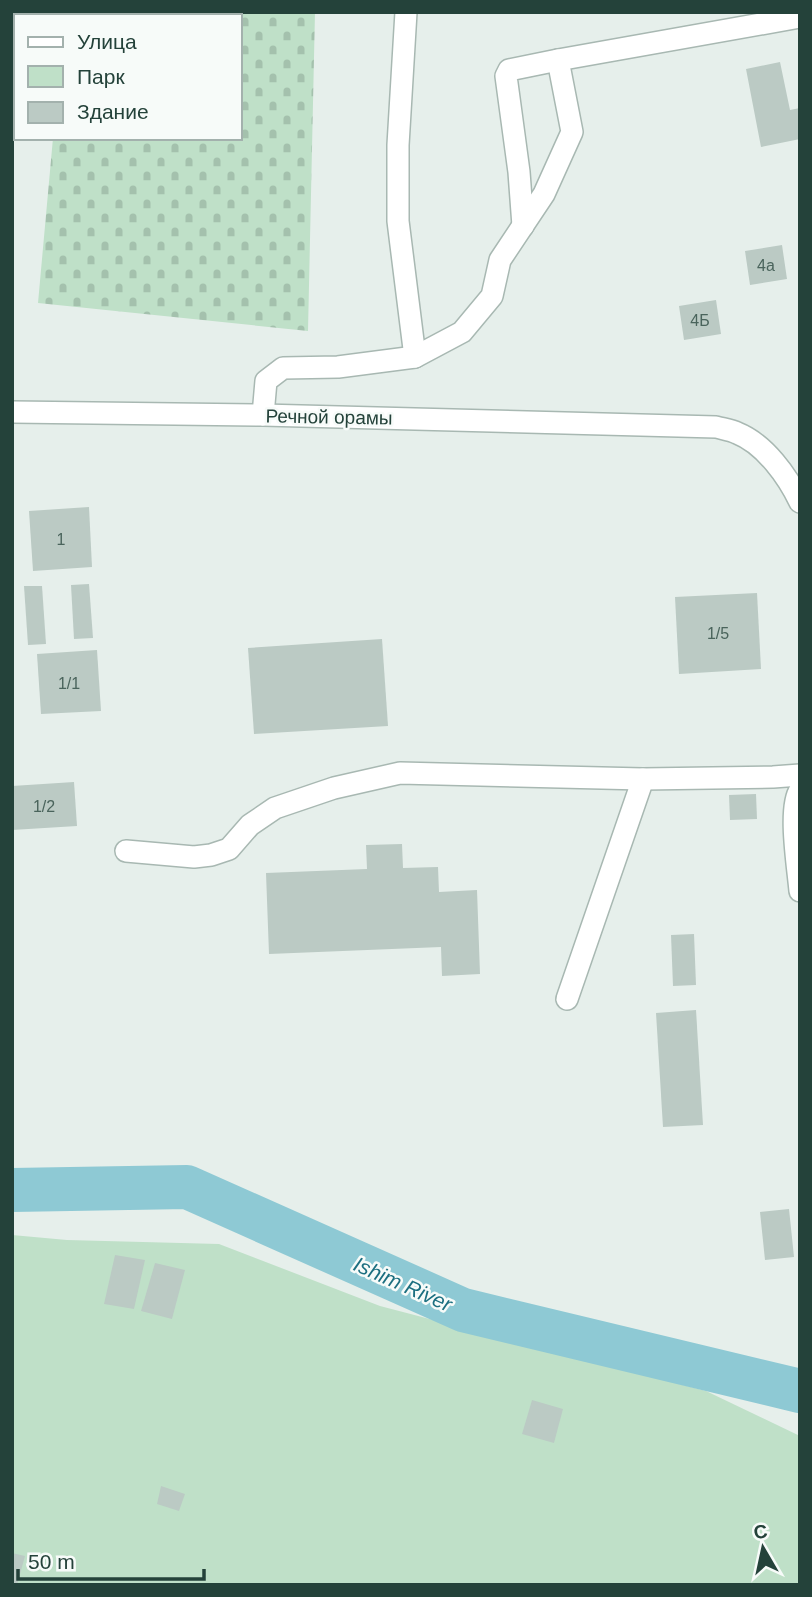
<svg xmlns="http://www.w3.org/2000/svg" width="812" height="1597" font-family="Helvetica,sans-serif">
<defs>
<pattern id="cemetery-stones" width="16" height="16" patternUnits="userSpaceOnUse" patternTransform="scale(1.75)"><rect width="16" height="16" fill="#bfe0c8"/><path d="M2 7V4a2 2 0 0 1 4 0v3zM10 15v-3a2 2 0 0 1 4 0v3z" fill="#a4c1ad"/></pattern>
</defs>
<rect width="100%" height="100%" fill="#e6efeb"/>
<!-- green -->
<path fill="#bfe0c8" d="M12,1235L67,1240L219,1244L380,1306L706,1391L800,1436V1585H12Z"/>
<!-- cemetery -->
<path fill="url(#cemetery-stones)" d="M64,12H315L308,331L38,303L53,138H240V16H64Z"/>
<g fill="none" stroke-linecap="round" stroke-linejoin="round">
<!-- river -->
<path stroke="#8ec9d4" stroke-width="44" d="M12,1190L187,1187L463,1310L800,1391"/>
</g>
<!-- building -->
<g fill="#bbcac4">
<path d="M780,62L790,110L800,108V139L761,147L746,69Z"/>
<path d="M782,245L787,279L750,285L745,251Z"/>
<path d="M716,300L721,334L684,340L679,306Z"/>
<path d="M89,507L92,567L33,571L29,511Z"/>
<path d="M89,584L93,638L74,639L71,585Z"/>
<path d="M24,586H42L46,644L28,645Z"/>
<path d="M757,593L761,669L679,674L675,597Z"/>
<path d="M382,639L388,726L254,734L248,648Z"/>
<path d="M97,650L101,711L41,714L37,654Z"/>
<path d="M74,782L77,826L12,830V786Z"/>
<path d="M756,794L757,819L730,820L729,795Z"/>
<path d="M402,844L403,868L438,867L439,892L477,890L480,974L442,976L441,947L269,954L266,873L367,869L366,845Z"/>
<path d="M694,934L696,985L673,986L671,935Z"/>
<path d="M696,1010L703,1125L663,1127L656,1013Z"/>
<path d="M789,1209L794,1257L765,1260L760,1212Z"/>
<path d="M115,1255L145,1260L134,1309L104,1304Z"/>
<path d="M155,1263L185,1270L172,1319L141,1311Z"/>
<path d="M532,1400L563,1409L554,1443L522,1434Z"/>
<path d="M161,1486L185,1494L179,1511L157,1504Z"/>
<path d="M12,1553L25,1556L17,1585H12Z"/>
</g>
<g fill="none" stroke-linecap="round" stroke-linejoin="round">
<defs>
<g id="minor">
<path d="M406,12L398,145V221L415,357"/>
<path d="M523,226L519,172L506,76L509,70L558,60"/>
<path d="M12,412L263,415L716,427C723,429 731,430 737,433C765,444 788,477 800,502"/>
<path d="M263,415L266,381L283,368L338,367L415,357L462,332L492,296L500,260L544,194L572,132L558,60L800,17"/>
<path d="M800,790C788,808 798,867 800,891"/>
<path d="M126,851L194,857L211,855L229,849L250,825L275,808L334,788L400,773L643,779L773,777L800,775"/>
<path d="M567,999L643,779"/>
</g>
</defs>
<!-- minor casing -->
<use href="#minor" stroke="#a8b8b2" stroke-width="24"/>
<!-- minor -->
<use href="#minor" stroke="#fff" stroke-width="21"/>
</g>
<g text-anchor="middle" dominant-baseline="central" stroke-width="5" stroke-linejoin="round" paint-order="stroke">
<!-- number labels -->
<g font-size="16" fill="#4a645c">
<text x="766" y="265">4а</text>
<text x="700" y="320">4Б</text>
<text x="61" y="539">1</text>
<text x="718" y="633">1/5</text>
<text x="69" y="683">1/1</text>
<text x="44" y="806">1/2</text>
</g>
<!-- street labels -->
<g font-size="19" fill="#24423a" stroke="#f7fbf9">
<text transform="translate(329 417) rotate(1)">Речной орамы</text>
</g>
<!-- water labels -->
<g font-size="21" font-style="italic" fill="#1c6f80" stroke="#f7fbf9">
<text transform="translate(403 1284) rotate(24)">Ishim River</text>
</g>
</g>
<!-- border -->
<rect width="812" height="1597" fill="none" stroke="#24423a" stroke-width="28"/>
<!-- legend -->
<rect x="14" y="14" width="228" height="126" fill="#f7fbf9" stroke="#a3b1ad" stroke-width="2"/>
<rect x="28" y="37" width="35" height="10" fill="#ffffff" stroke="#a3b1ad" stroke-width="2"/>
<text x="77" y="49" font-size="21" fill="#24423a">Улица</text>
<rect x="28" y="66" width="35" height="21" fill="#bfe0c8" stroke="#a3b1ad" stroke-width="2"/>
<text x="77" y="84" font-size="21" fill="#24423a">Парк</text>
<rect x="28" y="102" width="35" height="21" fill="#bbcac4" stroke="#a3b1ad" stroke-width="2"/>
<text x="77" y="119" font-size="21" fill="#24423a">Здание</text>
<!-- north arrow -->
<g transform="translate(763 1548) rotate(351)" stroke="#f7fbf9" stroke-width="5" paint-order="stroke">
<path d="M0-5L12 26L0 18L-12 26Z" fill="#24423a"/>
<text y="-10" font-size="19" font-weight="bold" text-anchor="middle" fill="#24423a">С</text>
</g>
<!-- scale -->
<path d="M18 1569v10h186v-10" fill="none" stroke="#24423a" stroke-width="3.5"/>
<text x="28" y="1569" font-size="21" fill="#24423a" stroke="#f7fbf9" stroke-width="5" paint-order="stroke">50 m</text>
</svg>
